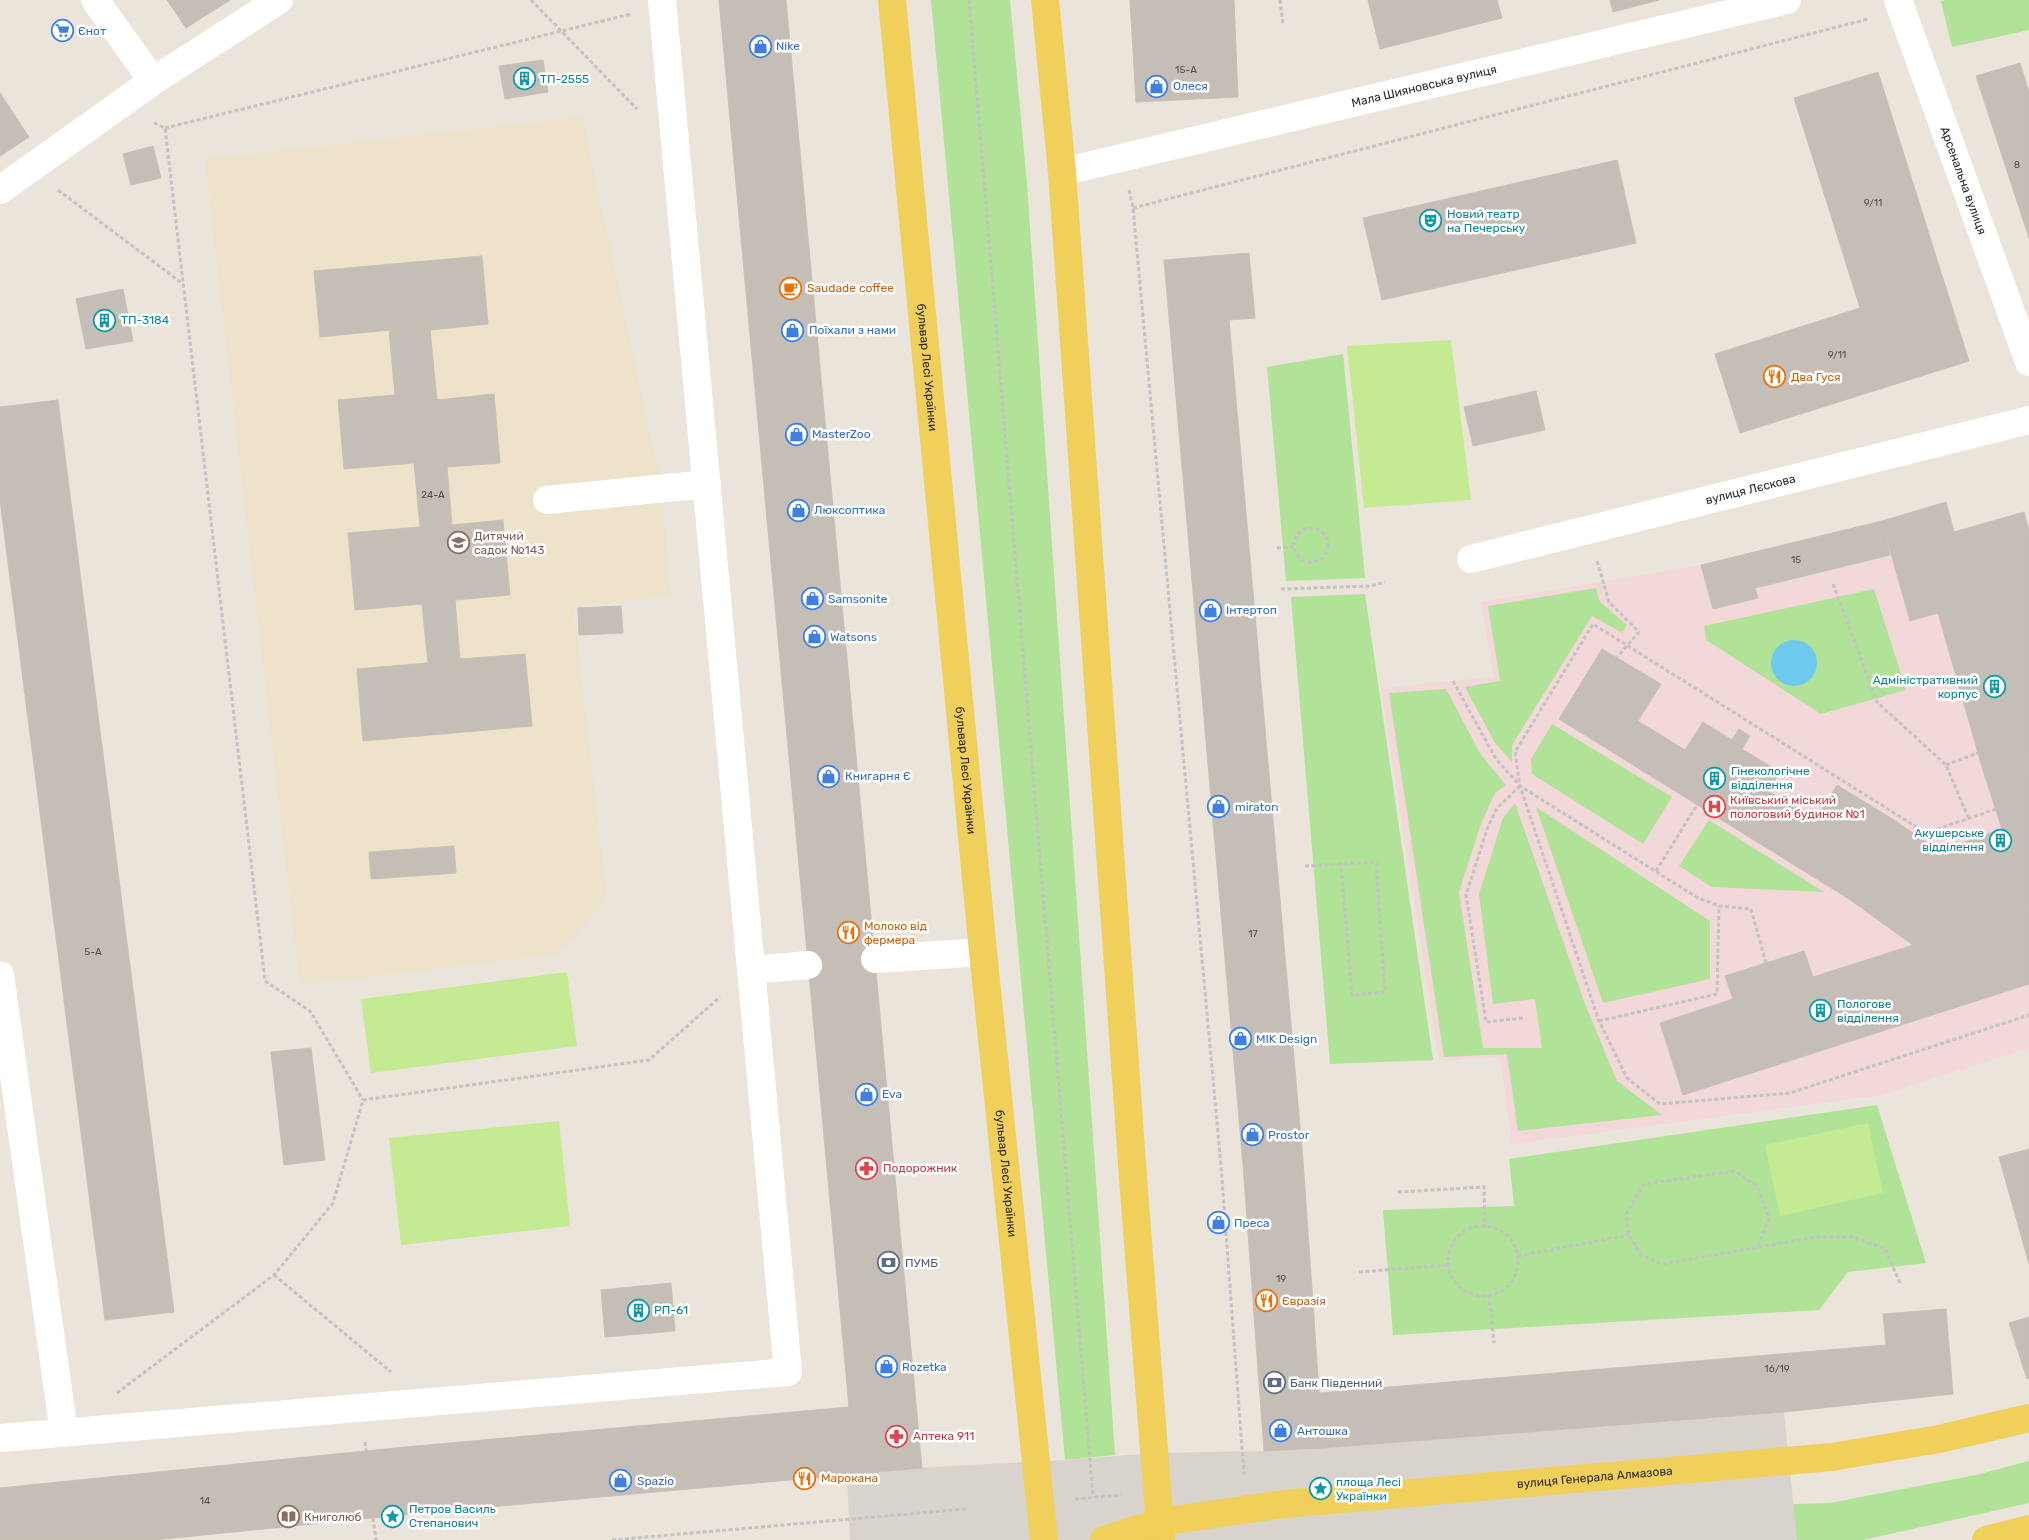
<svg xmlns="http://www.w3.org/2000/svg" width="2029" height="1540" font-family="Rubik,sans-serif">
<rect width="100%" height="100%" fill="#ebe4db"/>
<!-- education -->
<path fill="#ede2ca" d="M582,117L662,490L670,596L573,606L607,900L557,954L300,985L205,159Z"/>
<!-- medical -->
<path fill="#f2d8d9" d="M1946,502L1955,532L2024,512L2029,530V1048L1882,1095L1512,1144L1500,1057L1439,1061L1381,688L1494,677L1481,602L1701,565L1882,521Z"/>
<!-- green -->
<g fill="#b0e297">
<path d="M931,0H1010L1027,184L1115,1455L1065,1460Z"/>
<path d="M1946,0H2029V30L1952,47L1941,1Z"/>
<path d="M1343,354L1365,578L1286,581L1267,367Z"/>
<path d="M1596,588L1600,602L1627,625L1622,633L1592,616L1512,745V762L1495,743L1465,687L1500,681L1488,606Z"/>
<path d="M1874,589L1906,690L1821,714L1706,640L1704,626Z"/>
<path d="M1365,594L1433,1060L1330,1064L1291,597Z"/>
<path d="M1446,689L1481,755L1506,785L1495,793L1481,824L1459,892L1483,1048H1542L1535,999L1493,1004L1479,894L1503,818L1515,803L1585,1004L1617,1081L1662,1115L1518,1131L1507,1054L1444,1057L1389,693Z"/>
<path d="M1552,724L1672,797L1643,844L1532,774L1531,759Z"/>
<path d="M1536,807L1710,921V979L1603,1003Z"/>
<path d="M1709,820L1824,892L1712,887L1679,866Z"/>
<path d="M1877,1105L1926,1263L1848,1272L1819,1310L1393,1335L1383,1210L1514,1206L1509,1159Z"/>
<path d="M2029,1461V1503L1863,1540H1462L1793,1504L1830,1503L1976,1475Z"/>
</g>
<!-- pitch -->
<g fill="#c4ea92">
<path d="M1451,340L1471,500L1364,508L1347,346Z"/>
<path d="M567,972L577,1046L371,1073L361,999Z"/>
<path d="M559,1121L570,1226L401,1245L389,1138Z"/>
<path d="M1868,1123L1883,1193L1780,1216L1765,1145Z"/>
</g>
<!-- plaza -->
<path fill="#d8d4cd" d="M1784,1412L1797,1540H850L847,1474L915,1468L1065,1460L1154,1453L1264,1451L1323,1448Z"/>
<!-- water -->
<circle fill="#6dcaee" cx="1794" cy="663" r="23"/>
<!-- building -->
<g fill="#c4beb6" stroke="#c7c0b4">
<path d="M167,0H230L186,28Z"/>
<path d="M719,0H786L922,1468L412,1514L405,1447L849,1407Z"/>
<path d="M1130,0H1234L1238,97L1136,102Z"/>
<path d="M1368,0H1497L1502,18L1380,49Z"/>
<path d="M1610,0H1659L1613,12Z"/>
<path d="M543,60L548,92L505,99L499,66Z"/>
<path d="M2020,63L2029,92V238L1976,76Z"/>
<path d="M1878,72L1969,361L1740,433L1715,354L1860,308L1794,98Z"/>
<path d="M0,93L29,137L0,156Z"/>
<path d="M153,146L161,178L131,185L123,154Z"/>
<path d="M1617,160L1636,243L1382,300L1363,218Z"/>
<path d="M1249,253L1255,318L1229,320L1303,1160L1243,1165L1164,260Z"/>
<path d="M482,256L488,324L430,330L437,400L494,394L500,463L447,467L452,525L503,520L510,595L455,600L460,659L525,654L532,726L363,741L357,669L428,663L422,604L355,610L348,533L420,527L414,463L344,469L338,400L395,395L389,330L320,337L314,271Z"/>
<path d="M123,289L133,341L86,349L76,299Z"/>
<path d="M1536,391L1545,430L1473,446L1464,407Z"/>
<path d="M58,400L174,1312L105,1320L0,500V407Z"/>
<path d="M1946,502L1954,532L2024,512L2029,530V773L2024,755L1982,767L1938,613L1910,621L1882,521Z"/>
<path d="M1882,521L1890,555L1755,588L1758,598L1713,609L1701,565Z"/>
<path d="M621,606L623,633L579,635L578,608Z"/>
<path d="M1602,649L1661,684L1638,721L1685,750L1703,722L1732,740L1739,729L1750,736L1742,749L1780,772L1768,791L1815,820L1837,785L1897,822L1849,899L1559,719Z"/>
<path d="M2024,755L2029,773V908L1913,945L1849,899L1897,822L1939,851L2002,829L1982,767Z"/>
<path d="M454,846L456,873L371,879L369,852Z"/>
<path d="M2029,908V984L1683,1095L1660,1023L1733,999L1725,976L1804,951L1813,977Z"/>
<path d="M311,1048L325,1160L284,1165L271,1052Z"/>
<path d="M2029,1149V1264L1999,1157Z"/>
<path d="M1303,1160L1323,1448L1264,1451L1243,1165Z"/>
<path d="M671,1283L675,1331L605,1337L601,1290Z"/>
<path d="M1946,1309L1953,1394L1784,1412L1323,1448L1319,1393L1886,1345L1883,1314Z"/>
<path d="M2029,1317V1378L2027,1379L2009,1323Z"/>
<path d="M405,1447L412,1514L154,1540H0V1488Z"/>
</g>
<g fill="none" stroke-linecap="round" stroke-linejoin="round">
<!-- path -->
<g stroke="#c3c3c3" stroke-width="3" stroke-dasharray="4 2.5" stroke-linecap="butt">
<path d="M531,0L637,109"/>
<path d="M969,0L1093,1497"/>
<path d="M1280,0L1283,25"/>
<path d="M154,123L165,128L265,981L310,1011L363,1100"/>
<path d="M165,128L631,14"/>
<path d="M58,190L183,284"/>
<path d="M1129,190L1133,208L1221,1166L1244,1475"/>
<path d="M1133,208L1868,19"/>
<circle cx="1311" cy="545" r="17"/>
<path d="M1277,548L1293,547"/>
<path d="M1597,561L1609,602L1639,632L1617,657"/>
<path d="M1833,584L1877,702L1946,765L1968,817"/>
<path d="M1281,589L1371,586L1385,582"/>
<path d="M1453,681L1496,759L1520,786L1599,1021L1627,1078L1660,1104L1790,1093L2029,1015"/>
<path d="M1946,765L1978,753"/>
<path d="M1520,786L1497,808L1487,829L1466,895L1486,1022L1523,1018"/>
<path d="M1305,866L1376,862L1385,992L1352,995L1341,864"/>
<path d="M1656,871L1697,805"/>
<path d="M1766,963L1751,909L1719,906L1698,898L1520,786L1515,752L1593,624L1926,833L1996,809"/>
<path d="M1599,1021L1717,994L1719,906"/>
<path d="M1398,1192L1484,1187L1485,1226"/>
<circle cx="1483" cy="1261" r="35"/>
<path d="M1758,1246L1769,1218L1758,1187L1735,1171L1644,1184L1626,1214L1629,1235L1641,1255L1662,1264L1816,1237H1853L1885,1249L1900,1283"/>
<path d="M1518,1256L1629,1235"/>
<path d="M1359,1272L1448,1265"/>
<path d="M274,1275L391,1372"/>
<path d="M1489,1295L1494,1343"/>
<path d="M117,1393L274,1275L333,1203L363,1100L649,1060L720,997"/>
<path d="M365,1442L366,1451"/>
<path d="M1075,1499L1121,1495"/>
<path d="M373,1518L376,1540"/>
<path d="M612,1540L966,1509"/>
</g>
<!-- minor -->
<g stroke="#fff" stroke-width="28">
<path d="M95,0L153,81"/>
<path id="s1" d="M1898,0L2029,362"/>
<path id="s2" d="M1062,172L1787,0"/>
<path d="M0,190L153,81L279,0"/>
<path d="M547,500L707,484"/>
<path id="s3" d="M1471,559L2029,420"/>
<path d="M875,959L983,952"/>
<path d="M751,970L808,965"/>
<path d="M0,975L64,1433"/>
<path d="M0,1438L788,1372L662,0"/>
</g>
<!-- major -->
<g stroke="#f0cf5b" stroke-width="28">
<path id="s4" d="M892,0L983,952L1044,1540"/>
<path d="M1045,0L1062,172L1133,1178L1161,1540"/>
<path id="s5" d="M1104,1540L1160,1522L1284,1504L1832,1457L1939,1439L2029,1418"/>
<path d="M1986,1540L2029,1529"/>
</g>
</g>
<!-- icons -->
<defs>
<symbol id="supermarket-ring" viewBox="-11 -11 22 22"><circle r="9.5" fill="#fff" stroke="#3f7fe0" stroke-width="1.5"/><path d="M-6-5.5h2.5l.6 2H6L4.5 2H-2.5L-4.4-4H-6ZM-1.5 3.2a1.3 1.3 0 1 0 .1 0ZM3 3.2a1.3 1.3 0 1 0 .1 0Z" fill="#3f7fe0"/></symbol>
<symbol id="shop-ring" viewBox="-11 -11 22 22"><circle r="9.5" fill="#fff" stroke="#3f7fe0" stroke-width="1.5"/><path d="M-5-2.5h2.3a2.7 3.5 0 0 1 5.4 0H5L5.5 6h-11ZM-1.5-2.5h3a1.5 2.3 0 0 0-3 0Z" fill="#3f7fe0"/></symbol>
<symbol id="building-ring" viewBox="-11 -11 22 22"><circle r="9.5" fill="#fff" stroke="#0f9aa8" stroke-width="1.5"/><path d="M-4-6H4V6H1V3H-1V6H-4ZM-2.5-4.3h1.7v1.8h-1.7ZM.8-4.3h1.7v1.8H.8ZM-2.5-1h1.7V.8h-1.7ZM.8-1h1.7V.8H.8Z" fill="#0f9aa8"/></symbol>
<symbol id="theatre-ring" viewBox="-11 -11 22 22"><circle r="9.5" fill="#fff" stroke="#0f9aa8" stroke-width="1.5"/><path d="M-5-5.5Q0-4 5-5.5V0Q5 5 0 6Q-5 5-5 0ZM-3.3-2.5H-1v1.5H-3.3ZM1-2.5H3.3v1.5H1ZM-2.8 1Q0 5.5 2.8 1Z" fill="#0f9aa8"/></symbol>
<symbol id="cafe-ring" viewBox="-11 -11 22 22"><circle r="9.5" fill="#fff" stroke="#e8710a" stroke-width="1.5"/><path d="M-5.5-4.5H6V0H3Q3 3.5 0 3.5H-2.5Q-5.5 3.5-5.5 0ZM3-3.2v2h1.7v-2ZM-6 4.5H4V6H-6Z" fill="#e8710a"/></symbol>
<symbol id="restaurant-ring" viewBox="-11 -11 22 22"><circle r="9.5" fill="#fff" stroke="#e8710a" stroke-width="1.5"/><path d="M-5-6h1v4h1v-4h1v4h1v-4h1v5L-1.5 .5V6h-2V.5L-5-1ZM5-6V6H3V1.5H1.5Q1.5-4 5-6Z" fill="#e8710a"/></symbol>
<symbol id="school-ring" viewBox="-11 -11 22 22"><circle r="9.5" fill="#fff" stroke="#8d6e63" stroke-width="1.5"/><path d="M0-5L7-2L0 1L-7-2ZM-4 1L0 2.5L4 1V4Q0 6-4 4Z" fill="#8d6e63"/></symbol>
<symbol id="hospital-ring" viewBox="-11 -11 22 22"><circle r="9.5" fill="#fff" stroke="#e0444e" stroke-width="1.5"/><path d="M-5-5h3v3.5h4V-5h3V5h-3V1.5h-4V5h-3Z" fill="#e0444e"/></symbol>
<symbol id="pharmacy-ring" viewBox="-11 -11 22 22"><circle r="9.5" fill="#fff" stroke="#e0444e" stroke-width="1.5"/><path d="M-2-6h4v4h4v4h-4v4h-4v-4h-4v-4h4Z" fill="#e0444e"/></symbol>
<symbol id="bank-ring" viewBox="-11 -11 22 22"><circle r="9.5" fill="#fff" stroke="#5c6f8a" stroke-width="1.5"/><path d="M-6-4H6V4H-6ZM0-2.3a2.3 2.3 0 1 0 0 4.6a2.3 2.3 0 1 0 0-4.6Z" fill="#5c6f8a"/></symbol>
<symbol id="sight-ring" viewBox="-11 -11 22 22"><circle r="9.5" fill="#fff" stroke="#0f9aa8" stroke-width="1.5"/><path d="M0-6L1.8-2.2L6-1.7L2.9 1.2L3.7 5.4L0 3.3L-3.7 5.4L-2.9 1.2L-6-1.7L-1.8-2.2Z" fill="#0f9aa8"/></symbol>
<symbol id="library-ring" viewBox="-11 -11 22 22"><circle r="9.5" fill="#fff" stroke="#8d6e63" stroke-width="1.5"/><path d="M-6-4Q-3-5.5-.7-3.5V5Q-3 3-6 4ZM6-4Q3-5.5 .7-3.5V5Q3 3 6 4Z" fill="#8d6e63"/></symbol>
</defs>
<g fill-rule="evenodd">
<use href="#supermarket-ring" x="50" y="18" width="25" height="25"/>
<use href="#shop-ring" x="748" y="34" width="25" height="25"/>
<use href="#building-ring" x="512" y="66" width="25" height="25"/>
<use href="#shop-ring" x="1144" y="74" width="25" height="25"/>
<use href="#theatre-ring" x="1418" y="208" width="25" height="25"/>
<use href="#cafe-ring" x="778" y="276" width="25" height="25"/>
<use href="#building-ring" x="92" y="308" width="25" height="25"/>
<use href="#shop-ring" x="780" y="318" width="25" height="25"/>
<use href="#restaurant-ring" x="1762" y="364" width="25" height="25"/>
<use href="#shop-ring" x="784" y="422" width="25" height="25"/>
<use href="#shop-ring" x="786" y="498" width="25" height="25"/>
<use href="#school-ring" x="446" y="530" width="25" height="25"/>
<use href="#shop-ring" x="800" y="586" width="25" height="25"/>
<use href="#shop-ring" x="1198" y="598" width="25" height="25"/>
<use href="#shop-ring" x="802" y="624" width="25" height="25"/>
<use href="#building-ring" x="1982" y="674" width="25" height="25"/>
<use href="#shop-ring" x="816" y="764" width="25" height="25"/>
<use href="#building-ring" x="1702" y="766" width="25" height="25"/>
<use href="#shop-ring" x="1206" y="794" width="25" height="25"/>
<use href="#hospital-ring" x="1702" y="794" width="25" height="25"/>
<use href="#building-ring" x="1988" y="828" width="25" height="25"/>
<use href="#restaurant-ring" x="836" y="920" width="25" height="25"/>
<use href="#building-ring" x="1808" y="998" width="25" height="25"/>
<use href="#shop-ring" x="1228" y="1026" width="25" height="25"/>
<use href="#shop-ring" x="854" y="1082" width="25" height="25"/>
<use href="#shop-ring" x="1240" y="1122" width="25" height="25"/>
<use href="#pharmacy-ring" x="854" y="1156" width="25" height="25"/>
<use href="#shop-ring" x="1206" y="1210" width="25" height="25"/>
<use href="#bank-ring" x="876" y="1250" width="25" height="25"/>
<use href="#restaurant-ring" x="1254" y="1288" width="25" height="25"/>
<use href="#building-ring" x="626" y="1298" width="25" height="25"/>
<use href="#shop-ring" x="874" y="1354" width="25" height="25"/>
<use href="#bank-ring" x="1262" y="1370" width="25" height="25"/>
<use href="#shop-ring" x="1268" y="1418" width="25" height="25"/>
<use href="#pharmacy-ring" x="884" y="1424" width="25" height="25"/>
<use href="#restaurant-ring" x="792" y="1466" width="25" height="25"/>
<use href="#shop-ring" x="608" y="1468" width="25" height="25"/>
<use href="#sight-ring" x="1308" y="1476" width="25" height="25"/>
<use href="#sight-ring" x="380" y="1504" width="25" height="25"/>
<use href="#library-ring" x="276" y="1504" width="25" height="25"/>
</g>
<g text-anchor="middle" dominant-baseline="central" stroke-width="5" stroke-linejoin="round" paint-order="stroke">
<!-- number labels -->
<g font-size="10" fill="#504e4c">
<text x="1186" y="70">15-А</text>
<text x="2017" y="165">8</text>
<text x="1873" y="203">9/11</text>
<text x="1837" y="355">9/11</text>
<text x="433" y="495">24-А</text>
<text x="1796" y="560">15</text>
<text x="1253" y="934">17</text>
<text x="93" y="952">5-А</text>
<text x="1281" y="1279">19</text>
<text x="1777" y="1369">16/19</text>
<text x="205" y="1501">14</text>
</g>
<!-- shop labels -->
<g font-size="12" fill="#366cbe" stroke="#fff" text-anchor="start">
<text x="78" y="31">Єнот</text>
<text x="776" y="46">Nike</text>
<text x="1173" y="86">Олеся</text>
<text x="809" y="330">Поїхали з нами</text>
<text x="812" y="434">MasterZoo</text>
<text x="814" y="510">Люксоптика</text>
<text x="828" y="599">Samsonite</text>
<text x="1226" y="610">Інтертоп</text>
<text x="830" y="637">Watsons</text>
<text x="845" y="776">Книгарня Є</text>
<text x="1235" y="807">miraton</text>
<text x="1256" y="1039">MIK Design</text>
<text x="882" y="1094">Eva</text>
<text x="1268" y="1135">Prostor</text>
<text x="1234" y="1223">Преса</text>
<text x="902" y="1367">Rozetka</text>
<text x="1297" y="1431">Антошка</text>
<text x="637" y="1481">Spazio</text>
</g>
<!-- culture labels -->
<g font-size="12" fill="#0d838f" stroke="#fff" text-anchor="start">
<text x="540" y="79">ТП-2555</text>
<text x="1447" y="214">Новий театр<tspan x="1447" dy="14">на Печерську</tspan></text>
<text x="121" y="320">ТП-3184</text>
<text x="1978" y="680" text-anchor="end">Адміністративний<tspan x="1978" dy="14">корпус</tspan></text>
<text x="1731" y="771">Гінекологічне<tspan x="1731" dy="14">відділення</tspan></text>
<text x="1984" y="833" text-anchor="end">Акушерське<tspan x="1984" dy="14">відділення</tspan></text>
<text x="1837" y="1004">Пологове<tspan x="1837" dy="14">відділення</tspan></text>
<text x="654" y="1310">РП-61</text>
<text x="1336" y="1482">площа Лесі<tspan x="1336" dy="14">Українки</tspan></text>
<text x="409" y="1509">Петров Василь<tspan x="409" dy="14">Степанович</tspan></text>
</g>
<!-- street labels -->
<g font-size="12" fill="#292929" stroke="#fff">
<text stroke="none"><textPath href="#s2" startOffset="372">Мала Шияновська вулиця</textPath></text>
<text stroke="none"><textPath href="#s1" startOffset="192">Арсенальна вулиця</textPath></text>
<text stroke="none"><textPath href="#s4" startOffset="369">бульвар Лесі Українки</textPath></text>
<text stroke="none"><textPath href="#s3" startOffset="288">вулиця Лєскова</textPath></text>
<text stroke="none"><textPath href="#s4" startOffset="774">бульвар Лесі Українки</textPath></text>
<text stroke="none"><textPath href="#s4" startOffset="1179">бульвар Лесі Українки</textPath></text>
<text stroke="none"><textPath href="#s5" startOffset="496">вулиця Генерала Алмазова</textPath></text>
</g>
<!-- food labels -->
<g font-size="12" fill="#c56008" stroke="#fff" text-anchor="start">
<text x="807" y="288">Saudade coffee</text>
<text x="1791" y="377">Два Гуся</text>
<text x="864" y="926">Молоко від<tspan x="864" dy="14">фермера</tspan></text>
<text x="1282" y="1301">Євразія</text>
<text x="821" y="1478">Марокана</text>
</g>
<!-- education labels -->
<g font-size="12" fill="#785e54" stroke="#fff" text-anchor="start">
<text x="474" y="536">Дитячий<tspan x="474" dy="14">садок №143</tspan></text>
<text x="304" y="1517">Книголюб</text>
</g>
<!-- health labels -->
<g font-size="12" fill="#be3a42" stroke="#fff" text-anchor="start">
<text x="1730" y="800">Київський міський<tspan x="1730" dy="14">пологовий будинок №1</tspan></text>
<text x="883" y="1168">Подорожник</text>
<text x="913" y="1436">Аптека 911</text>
</g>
<!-- service labels -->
<g font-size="12" fill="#4e5e75" stroke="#fff" text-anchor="start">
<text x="905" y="1263">ПУМБ</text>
<text x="1290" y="1383">Банк Пiвденний</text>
</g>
</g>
</svg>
